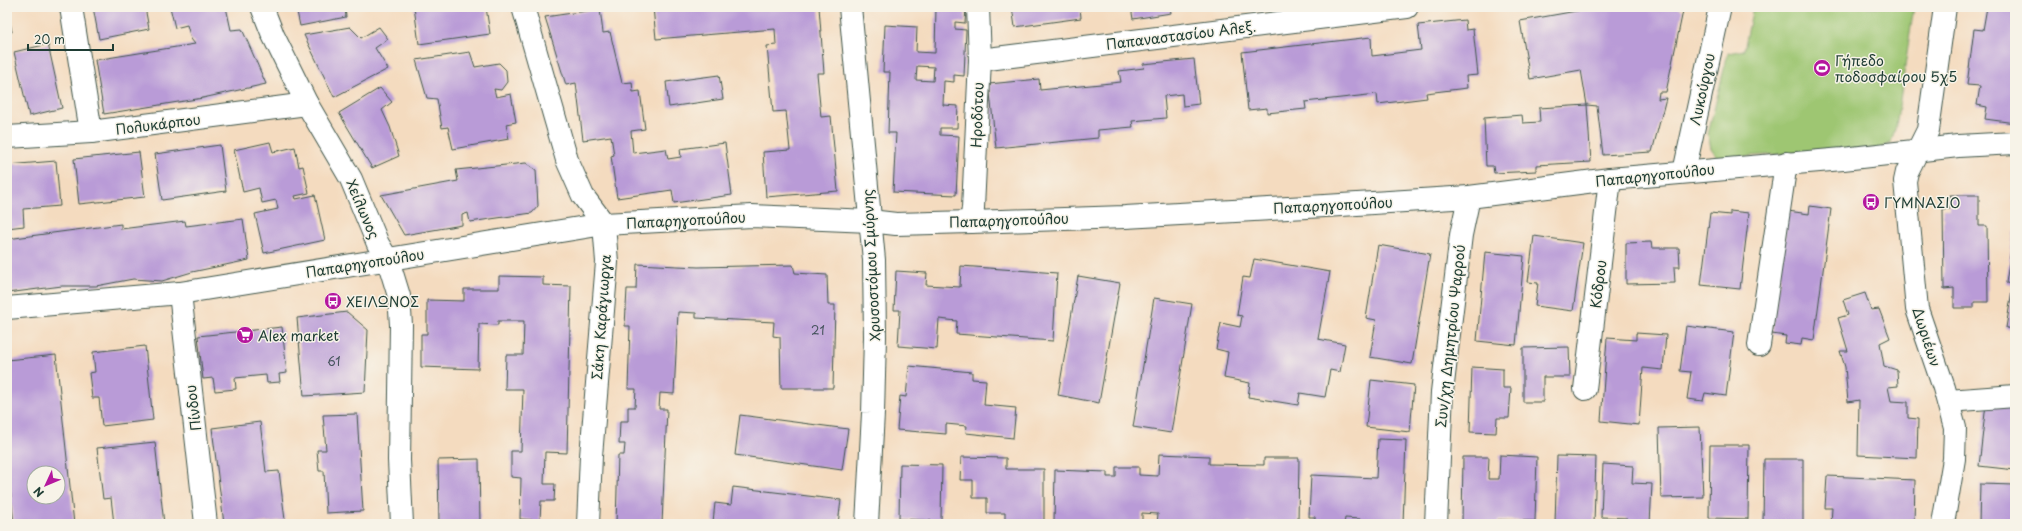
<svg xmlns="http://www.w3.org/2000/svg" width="2022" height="531" font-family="'Playpen Sans',sans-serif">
<rect width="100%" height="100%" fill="#f7f3e8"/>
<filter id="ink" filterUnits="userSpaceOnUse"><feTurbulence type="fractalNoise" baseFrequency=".025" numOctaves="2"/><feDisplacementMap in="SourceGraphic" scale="8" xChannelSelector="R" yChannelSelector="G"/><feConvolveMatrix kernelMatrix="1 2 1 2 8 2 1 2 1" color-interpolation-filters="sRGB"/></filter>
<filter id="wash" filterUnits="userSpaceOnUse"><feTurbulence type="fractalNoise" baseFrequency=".012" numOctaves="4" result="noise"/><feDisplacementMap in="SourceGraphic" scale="16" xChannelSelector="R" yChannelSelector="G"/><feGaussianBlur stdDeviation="0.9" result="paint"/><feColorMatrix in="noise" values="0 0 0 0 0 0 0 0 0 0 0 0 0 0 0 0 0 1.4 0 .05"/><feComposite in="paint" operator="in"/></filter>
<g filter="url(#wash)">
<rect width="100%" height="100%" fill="#f4dbbf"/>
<!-- green -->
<path fill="#9ec672" stroke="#5e8253" d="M1753,7H1914L1896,126L1891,142L1881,148L1718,158L1711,148L1708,134L1728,53L1744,50Z"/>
<g id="blocks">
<!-- building -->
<g fill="#b99bd7" fill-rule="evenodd">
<path d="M7,7L12,32L7,33Z"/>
<path d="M93,7H145L149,29L99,39Z"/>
<path d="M170,7H226L231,30L242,29L266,84L203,98L104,114L95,60L195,44L191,39L187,25L175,28Z"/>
<path d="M296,7H345L346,17L300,26Z"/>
<path d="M414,7H486L490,34L419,44Z"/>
<path d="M653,7H819L824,73H817L821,117L831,116L838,191L766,197L763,152L790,150L786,111L773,112L767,46L776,45L775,29L656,39Z"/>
<path d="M936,7H966L965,23L955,22V29L966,30L964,76L954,75V82L944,81L943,105L958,106L957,128H940V135L959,136L956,195L893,192L896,133H888L890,72H883L885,25L917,27L916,52L935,53ZM917,66L934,67L933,81L916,80Z"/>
<path d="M1012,7H1080L1081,18L1015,27Z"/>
<path d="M1131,7H1170L1171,13L1133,19Z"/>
<path d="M1599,7H1678L1683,11L1666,92H1659L1658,99L1666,98L1652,152L1603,155L1597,106L1587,105L1581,70L1530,79L1520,21Z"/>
<path d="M1987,7H2015V123L1985,119L1987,107L1977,105L1980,86L1967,85L1974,29L1983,30Z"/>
<path d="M600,9L603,33L610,32L622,83L632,82L633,92L640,91L645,129L631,131L633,153L666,149L668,159L681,157L680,149L725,143L732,195L674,203L672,190L617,198L611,156L614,155L611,136L583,140L576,83L566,85L545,17Z"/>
<path d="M1465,20L1466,30L1473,29L1478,75L1466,76L1467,88L1426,93L1427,98L1378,104L1377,94L1305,102L1306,109L1267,113V108L1248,110L1242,52L1371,37L1372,56L1421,50L1418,25Z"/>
<path d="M350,27L361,38L379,27L388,39L375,48L388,69L334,97L304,35Z"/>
<path d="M48,44L62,108L29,116L14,52Z"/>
<path d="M470,52L475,67L499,63L506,70L507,82L501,90L494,89L496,97L511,94L516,122L506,124L509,139L453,149L448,127L442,128L437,99L427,98L416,60Z"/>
<path d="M1194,59L1199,104L1183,106L1182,94L1164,96L1166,118L1132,121L1133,127L1098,130V138L996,148L989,84L1039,79L1040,90L1121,82L1119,71L1144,68L1143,64Z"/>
<path d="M719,75L723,99L669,107L666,82Z"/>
<path d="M380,88L392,102L382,110L390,127L399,156L372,168L339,113Z"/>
<path d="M1587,105L1591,162L1536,165V171L1494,173L1493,166H1486L1484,118L1522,115L1523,123L1540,122L1539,108Z"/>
<path d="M270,142L273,152L295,147L299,167L303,166L309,193L295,196L296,199L315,195L325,240L264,253L255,214L278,209L276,200L262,203L259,188L243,192L234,150Z"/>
<path d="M220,145L226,191L162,200L155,154Z"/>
<path d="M139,152L145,197L79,204L74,159Z"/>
<path d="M56,161L60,206L23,209L24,226L7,228V165Z"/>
<path d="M526,163L536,170L538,206L532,213L470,222L468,213L462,215V225L404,235L381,195L458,181L456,170Z"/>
<path d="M1950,195H1979V226H1987L1988,302H1974V308H1954V288L1944,289L1943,209H1950Z"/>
<path d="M1810,206L1831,209L1814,340L1802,338L1801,345L1785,343L1786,336L1772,334L1788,211L1809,214Z"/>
<path d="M1730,211L1749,213L1740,289L1701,285L1710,213L1730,215Z"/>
<path d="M243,219L249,260L192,272L162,281L133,279L96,286H62L7,293V239L121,224V229L185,221L186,226Z"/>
<path d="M2014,230H2015V329L2006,328L2013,284L2006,283Z"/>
<path d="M1534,236L1583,243L1573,311L1535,306L1538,283L1528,282Z"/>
<path d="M1651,242L1652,248H1679L1680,267H1674L1675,283L1626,284V243Z"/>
<path d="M1378,245L1430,254L1412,364L1370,357L1376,320L1366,318Z"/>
<path d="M1485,252L1524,256L1516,345L1477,341Z"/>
<path d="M1254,259L1330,272L1318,339L1345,344L1340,372L1330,370L1325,397L1300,393L1298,405L1248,397L1250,383L1224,378L1228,352L1216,349L1221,323L1240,327L1242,316L1237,315L1243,277L1250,278Z"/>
<path d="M637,264L698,267L793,265L795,273L827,275L828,305H835L833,388H781L780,337L773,336L774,322L696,318V313L678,312L674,394L660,393L659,409H667L662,524H616L618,455H624L625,444H619L620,421H628V407H635L636,389H628L630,326H625L627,289H636Z"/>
<path d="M961,266L1057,273L1053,341L956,334L957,321L939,319L937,349L898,346L900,310H894L896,271L927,273L926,285L960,287Z"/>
<path d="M499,276L543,277V285L571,286L567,453L545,452L544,484H555L554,501H541L540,520L552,524H531L532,520L520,519L521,478L511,477V451H521L523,389H505L506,355H523L524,321H498V325L479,324L478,369L421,367V334H427V300L464,301V289H499Z"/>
<path d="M1078,276L1120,283L1099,403L1058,395Z"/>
<path d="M1865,293L1871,310L1879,309L1890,338L1880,343L1884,366L1897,370L1898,386L1888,387L1891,401L1908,402V418L1918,419L1917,458L1858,455L1859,400L1848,402L1845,367L1840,351H1848L1838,318L1848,315L1843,300Z"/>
<path d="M1154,298L1192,304L1171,433L1133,427Z"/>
<path d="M347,312L368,330L365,392L304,396L297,318Z"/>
<path d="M1686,326L1734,332L1726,396L1705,393L1703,401L1687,399L1691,372L1680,371Z"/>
<path d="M282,327L287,373L279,374L280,382L267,383L266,375L235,378L236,389L215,391L213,378L203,379L198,336Z"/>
<path d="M1636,333L1666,335L1663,370L1643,368L1639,425L1601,421L1607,338L1636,340Z"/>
<path d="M145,346L153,420L102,426L99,398H92L89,373L95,372L93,352Z"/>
<path d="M1569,347L1570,377H1543V402H1523V348Z"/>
<path d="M56,355L74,524H14L7,461V360ZM34,473H58V497H34Z"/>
<path d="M909,366L972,372V379L986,380L984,405L1016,408L1013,438L966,433L967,426L946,424V434L897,430L900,396L906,397Z"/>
<path d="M1472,367L1503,369V388H1511L1509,418H1497L1496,433L1470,432Z"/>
<path d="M1371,380L1414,385L1410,432L1366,427Z"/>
<path d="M1986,404L2015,407V470L1979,466Z"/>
<path d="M357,414L363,511L326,513L324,471H319L317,450H326L323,415Z"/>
<path d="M740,415L848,429L842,470L735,455Z"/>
<path d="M260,422L266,472L279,471L285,520L254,524H224L212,428Z"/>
<path d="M1700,427L1703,497L1661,498L1659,428Z"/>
<path d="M1378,439L1406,440L1403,524H1360V519L1345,518L1344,524H1315V517H1309L1311,475L1376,478Z"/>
<path d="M155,442L164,524H114L111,498L103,499L97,448Z"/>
<path d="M1710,445H1749L1748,519L1709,518Z"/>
<path d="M1159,454L1209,456V464L1264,465V458H1299L1298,523L1157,524L1158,514L1142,513V524L1054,523L1055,470L1107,472V477H1116V467H1139V475L1158,476Z"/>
<path d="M1500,455L1537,457L1535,521L1498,520V524H1462L1463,457H1489L1488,479H1499Z"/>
<path d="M1557,456L1596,457L1594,524H1555Z"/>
<path d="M961,457L1006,458V469H1044V524H1005V513H987V498H973V480H960Z"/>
<path d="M479,459L480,524H439L438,460Z"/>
<path d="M1764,459H1803V524H1763Z"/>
<path d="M900,464L942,465L941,521L899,519Z"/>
<path d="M1603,464L1633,466L1632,483L1652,484L1650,524H1627V518L1601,517Z"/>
<path d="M1827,476L1915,480L1914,524H1831L1832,508H1825Z"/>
<path d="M1980,484L2015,485V524H1979Z"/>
<path d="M733,487L841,500L838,524H733L713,522L715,503L731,505Z"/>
</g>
</g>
</g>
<g filter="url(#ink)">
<use href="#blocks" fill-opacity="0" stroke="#3f5549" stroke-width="1"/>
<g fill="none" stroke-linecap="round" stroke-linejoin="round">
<defs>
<g id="minor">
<path d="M71,7L91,132"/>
<path d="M262,7L273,35L307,104L351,179L378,244L388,260L399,296L401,325L399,460L402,524"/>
<path d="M523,7L567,160L583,196L604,224L607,262L591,456L588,524"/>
<path d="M850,7L874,260L875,337L873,413L867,524"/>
<path d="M980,60L1407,7"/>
<path d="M7,137L91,132L307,104"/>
<path d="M1684,172L1720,7"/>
<path d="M971,222L973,208L980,60L978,7"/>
<path d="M180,293L206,524"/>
<path d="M7,308L180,293L604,224L752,216L870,221L896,224L971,222L1125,217L1325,206L1469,197L1610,179L1843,159L1958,146L2015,143"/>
<path d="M1759,345L1786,163"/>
<path d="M1585,389L1610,179"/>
<path d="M1948,401L2015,396"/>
<path d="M1436,524L1442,392L1461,235L1469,197"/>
<path d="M1943,524L1954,459L1955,428L1944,388L1917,309L1905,181L1907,172L1928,130L1945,7"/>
</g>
</defs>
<!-- minor casing -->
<use href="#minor" stroke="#3f5549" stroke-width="24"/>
<!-- minor -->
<use href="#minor" stroke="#fff" stroke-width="22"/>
</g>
</g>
<!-- icons -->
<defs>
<symbol id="stadium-disc" viewBox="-11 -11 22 22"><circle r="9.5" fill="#b5179e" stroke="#f7f3e8"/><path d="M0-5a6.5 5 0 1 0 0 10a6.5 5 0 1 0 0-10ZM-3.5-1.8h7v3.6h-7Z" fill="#fff"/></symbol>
<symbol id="bus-disc" viewBox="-11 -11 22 22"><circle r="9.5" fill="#b5179e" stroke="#f7f3e8"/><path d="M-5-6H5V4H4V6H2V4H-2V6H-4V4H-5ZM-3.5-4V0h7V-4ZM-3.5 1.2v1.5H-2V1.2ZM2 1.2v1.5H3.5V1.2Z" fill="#fff"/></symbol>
<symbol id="supermarket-disc" viewBox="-11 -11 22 22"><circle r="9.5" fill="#b5179e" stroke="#f7f3e8"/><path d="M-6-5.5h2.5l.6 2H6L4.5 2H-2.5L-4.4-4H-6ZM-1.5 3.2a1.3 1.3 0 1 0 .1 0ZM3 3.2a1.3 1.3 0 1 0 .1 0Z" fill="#fff"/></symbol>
</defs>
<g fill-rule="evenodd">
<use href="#stadium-disc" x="1812" y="58" width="20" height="20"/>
<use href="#bus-disc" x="1861" y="192" width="20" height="20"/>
<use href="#bus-disc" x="323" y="291" width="20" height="20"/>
<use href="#supermarket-disc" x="235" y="325" width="20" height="20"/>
</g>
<g text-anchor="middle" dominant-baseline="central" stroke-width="3" stroke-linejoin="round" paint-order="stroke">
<!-- number labels -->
<g font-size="12" fill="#46545d">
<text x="818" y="330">21</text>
<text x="334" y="361">61</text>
</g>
<!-- street labels -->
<g font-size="14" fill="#1f3d34" stroke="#f7f3e8">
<text transform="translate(1181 35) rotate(-7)">Παπαναστασίου Αλεξ.</text>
<text transform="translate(1702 89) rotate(-78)">Λυκούργου</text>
<text transform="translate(977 115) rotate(-88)">Ηροδότου</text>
<text transform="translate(158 124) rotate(-7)">Πολυκάρπου</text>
<text transform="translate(1655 175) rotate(-6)">Παπαρηγοπούλου</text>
<text transform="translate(1333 205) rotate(-3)">Παπαρηγοπούλου</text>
<text transform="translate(363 209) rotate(67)">Χείλωνος</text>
<text transform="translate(686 220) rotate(-3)">Παπαρηγοπούλου</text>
<text transform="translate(1009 220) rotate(-2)">Παπαρηγοπούλου</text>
<text transform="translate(365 263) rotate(-9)">Παπαρηγοπούλου</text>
<text transform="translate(871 265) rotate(-93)">Χρυσοστόμου Σμύρνης</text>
<text transform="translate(1598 284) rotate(-83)">Κόδρου</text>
<text transform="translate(601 317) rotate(-86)">Σάκη Καράγιωργα</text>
<text transform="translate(1450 336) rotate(-84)">Συν/χη Δημητρίου Ψαρρού</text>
<text transform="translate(1927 337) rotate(72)">Δωριέων</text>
<text transform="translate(193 408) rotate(-97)">Πίνδου</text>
</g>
<!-- poi labels -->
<g font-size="14" fill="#1f3d34" stroke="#f7f3e8" text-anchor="start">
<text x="1835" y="60">Γήπεδο<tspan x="1835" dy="16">ποδοσφαίρου 5χ5</tspan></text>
<text x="1884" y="202">ΓΥΜΝΑΣΙΟ</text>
<text x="346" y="301">ΧΕΙΛΩΝΟΣ</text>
<text x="258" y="335">Alex market</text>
</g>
</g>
<!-- margin -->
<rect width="2022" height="531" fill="none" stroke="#f7f3e8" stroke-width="24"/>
<!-- north arrow -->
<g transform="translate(46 485) rotate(226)"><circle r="19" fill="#f7f3e8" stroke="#a1aaa0"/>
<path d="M0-3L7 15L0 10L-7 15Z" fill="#b5179e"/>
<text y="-6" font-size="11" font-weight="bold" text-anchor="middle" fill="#1f3d34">N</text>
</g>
<!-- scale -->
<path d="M28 44v6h85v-6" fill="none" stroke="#1f3d34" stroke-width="2"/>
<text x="34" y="44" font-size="12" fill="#1f3d34" stroke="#f7f3e8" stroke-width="3" paint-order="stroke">20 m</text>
</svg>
